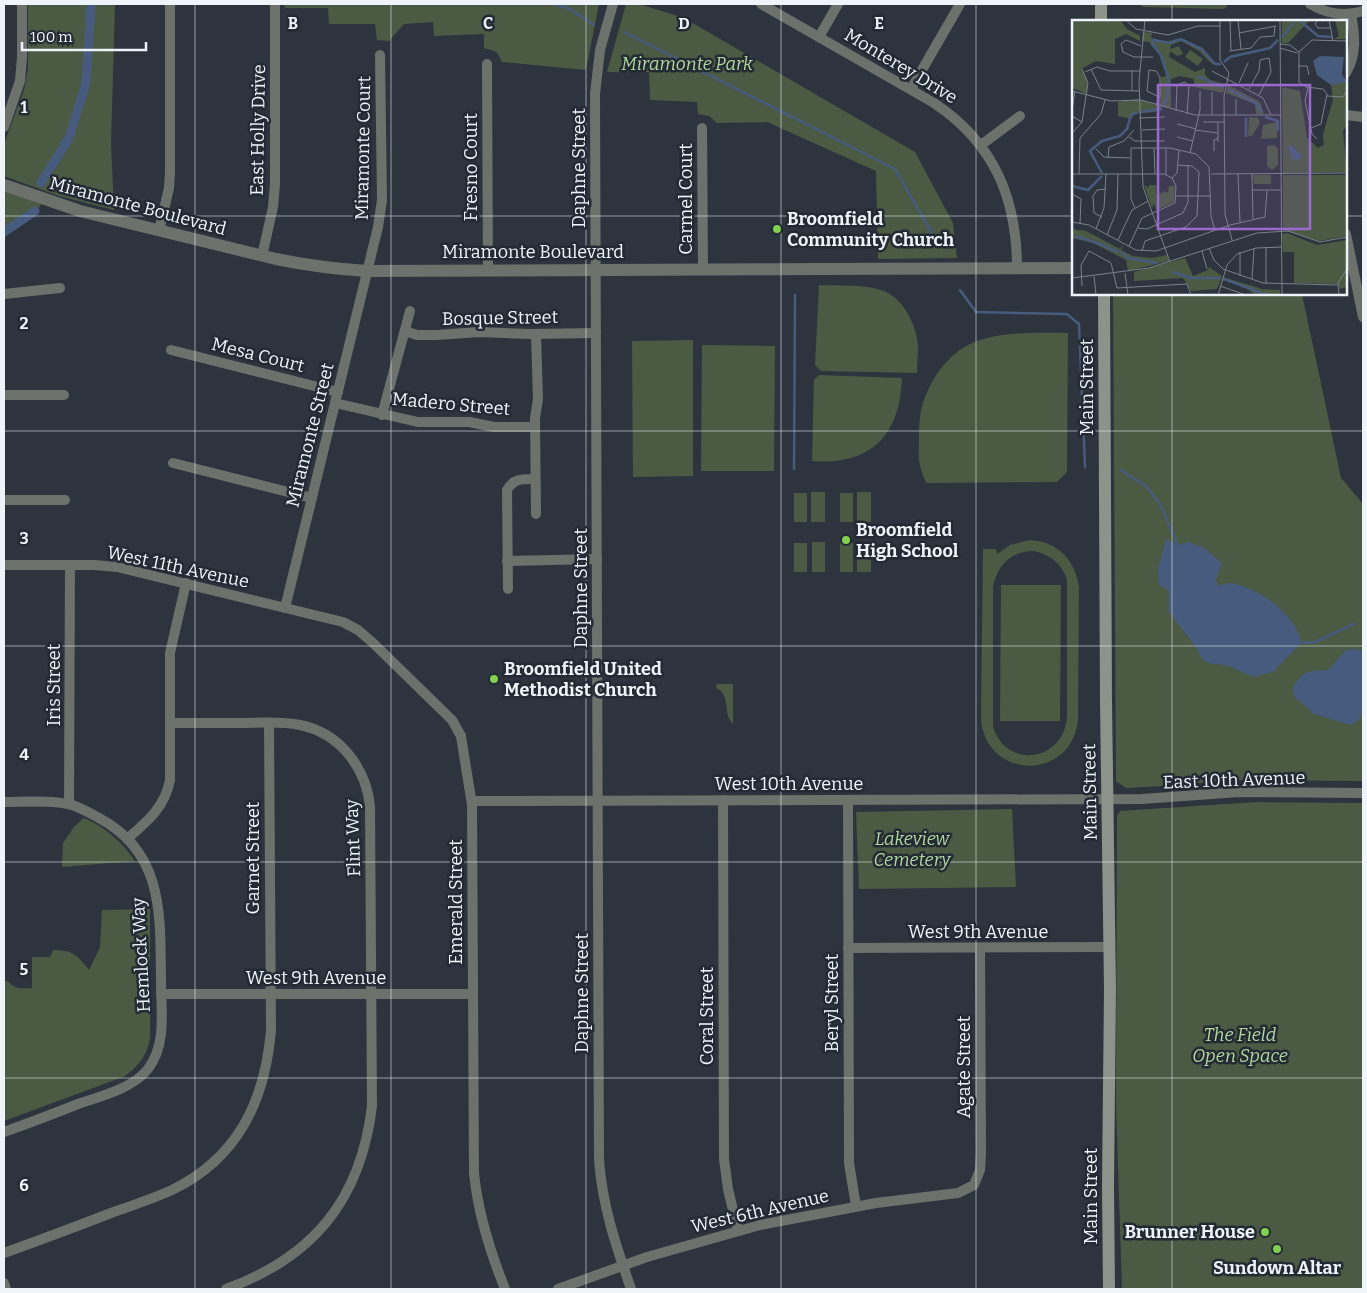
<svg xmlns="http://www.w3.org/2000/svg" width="1367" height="1293" font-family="Bitter,serif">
<rect width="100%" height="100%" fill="#2d343e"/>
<!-- green -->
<g fill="#4b5a43" fill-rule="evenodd">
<path d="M28,4H115L111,143L114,210L59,196L4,176V144L24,90L28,69Z"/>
<path d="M284,4H599L586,70L502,62L497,52L484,48V34L434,36L433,22L404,24L389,41L377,40L375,24H329L328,8H285Z"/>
<path d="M626,4H639L684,18L915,152L953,223L957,258L878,259L876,171L767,122L717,123L709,116L698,114L697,102L650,100L649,72H607Z"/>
<path d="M1140,4H1226L1227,6L1224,9L1143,7Z"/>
<path d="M4,185L44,200C34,217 22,227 4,236Z"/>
<path d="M819,285C839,286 862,284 881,290C902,296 917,325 918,346C918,355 917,364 917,373L821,371L815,365Z"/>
<path d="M1113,294H1302L1341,478L1363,504V781L1228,780L1182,785L1126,788L1116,781Z"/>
<path d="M1068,333L1067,472L1057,482L926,483C924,477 921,471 920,465C918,457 919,449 919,442C919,429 919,415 923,403C932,376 951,349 980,340C1008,331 1039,333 1068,333Z"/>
<path d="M693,340V476L633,477L632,341Z"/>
<path d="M702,345L775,346L774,471H701Z"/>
<path d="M819,375L902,378C900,435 871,466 812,461L814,380Z"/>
<rect x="811" y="492" width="14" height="30"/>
<rect x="857" y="492" width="14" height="30"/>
<rect x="794" y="493" width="13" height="29"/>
<rect x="840" y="493" width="13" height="29"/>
<path d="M1029,540C1057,541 1075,559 1079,587L1078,719C1073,782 984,781 981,717L983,549H996L997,554L1010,545ZM1034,551C1051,555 1062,564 1067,580V717C1064,762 1005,770 993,726V587C997,565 1011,551 1034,551Z"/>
<rect x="812" y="542" width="13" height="30"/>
<rect x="857" y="542" width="14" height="30"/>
<rect x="794" y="543" width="13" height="29"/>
<rect x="840" y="543" width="13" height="29"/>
<path d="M1001,585H1061L1060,721H1000Z"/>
<path d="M717,684H733V724C722,714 732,695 716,688Z"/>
<path d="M1256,802L1363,803V1289H1122L1116,1104L1117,816L1120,811Z"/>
<path d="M1012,809L1016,887L859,889L856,812Z"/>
<path d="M84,818C105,827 122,842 135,861L62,867L63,843L74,827Z"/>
<path d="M150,909V1037C148,1054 138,1068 123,1077L4,1121V981H7C17,989 18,989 32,988V957H50L53,950C73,950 77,955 89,970L100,947L102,910Z"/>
</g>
<!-- water -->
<g fill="#465b7d">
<path d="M1166,539L1178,545L1189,542L1204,548L1222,563L1216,580L1218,586C1222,585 1226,583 1230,583C1257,586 1298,616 1301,643L1273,672L1253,677L1229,666L1209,663L1203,660L1198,650L1169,612V591L1159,585L1158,569Z"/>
<path d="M1349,649L1363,650V711L1359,720L1350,725L1314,714L1295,697L1293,694V688C1302,670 1310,671 1328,670L1345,651Z"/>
</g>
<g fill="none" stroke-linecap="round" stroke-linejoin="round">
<!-- stream -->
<g stroke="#465b7d" stroke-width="2.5">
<path d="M554,4L570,9L594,25"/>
<path d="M624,32L895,169L939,245"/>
<path d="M960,290L976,312L1067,314L1079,324L1085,467"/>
<path d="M794,469L795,295"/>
<path d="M1121,470L1147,487L1160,504L1178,545"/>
<path d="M1301,643L1315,642L1354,624"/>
</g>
<!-- canal -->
<g stroke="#465b7d" stroke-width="9">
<path d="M41,183L69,138L86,83L91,4"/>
<path d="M4,232L35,211"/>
</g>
<!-- minor -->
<g stroke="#6d716c" stroke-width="10">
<path d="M613,4L600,50L595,94L599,1159C602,1205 616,1246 631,1289"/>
<path d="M761,4L934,103C994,143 1017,198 1017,269"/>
<path d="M1310,4C1327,14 1345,17 1363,11"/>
<path d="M819,37L838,4"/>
<path d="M487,64L488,270"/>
<path d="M1346,73C1357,54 1355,35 1351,14"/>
<path d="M911,89L960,4"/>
<path d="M1346,115L1363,117"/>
<path d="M4,127L20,81L22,57V4"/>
<path d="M702,128L703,269"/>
<path d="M981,145L1020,116"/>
<path d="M159,231L169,188L170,172V4"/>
<path d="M1346,234L1363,317"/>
<path d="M262,256L273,207L275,184V4"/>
<path d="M4,294L60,288"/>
<path d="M405,331L417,335H437L479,332L530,334L596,333"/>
<path d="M171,350L338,392"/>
<path d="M4,395H64"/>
<path d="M335,403L418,422H469L494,427H535"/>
<path d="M382,415L410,311"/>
<path d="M173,463L312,498"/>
<path d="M4,500H65"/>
<path d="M536,514L535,418L538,399L536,334"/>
<path d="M507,561L597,559"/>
<path d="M4,565H94L117,567L343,622L358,630L372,642L452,720L461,736L472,805L474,1173C478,1214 490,1251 505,1289"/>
<path d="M508,589L507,490C514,478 523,479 535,479"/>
<path d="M285,608L378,227L382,200L380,55"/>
<path d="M170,723C193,723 216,723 239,723C260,723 281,721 300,725C340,733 366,768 370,806L372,1106C361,1199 314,1257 226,1289"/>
<path d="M723,800L724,1159L728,1189L738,1231"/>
<path d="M848,800L849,1163L856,1206"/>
<path d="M472,801L1142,799L1239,792L1363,793"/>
<path d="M4,802C25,802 47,800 68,804C79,806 89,813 99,818C165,853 160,917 161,981C161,1010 167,1044 148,1069C132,1089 101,1096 78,1104C53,1114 29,1123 4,1132"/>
<path d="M69,804L70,565"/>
<path d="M127,839C147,822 165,807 170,780V653L186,583"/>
<path d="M848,948L1109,947"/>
<path d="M161,994H472"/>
<path d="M4,1253C40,1240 75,1227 111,1213C131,1206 152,1199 172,1190C238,1158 265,1101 271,1030L269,723"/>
<path d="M4,1283L6,1289"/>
<path d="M558,1289L647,1257L760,1225L876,1203L958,1193L974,1185L980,1170L981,1153L980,948"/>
</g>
<!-- tertiary -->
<path stroke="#6d716c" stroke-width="12" d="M4,185L80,211L276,259C306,265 336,269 367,271L1073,268"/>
<!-- secondary -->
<g stroke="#8d938b" stroke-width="12">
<path d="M1101,4V21"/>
<path d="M1104,294L1106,701L1110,989L1108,1187L1109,1289"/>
</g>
</g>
<!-- grid -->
<path fill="none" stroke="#eff4fa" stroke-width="1" stroke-opacity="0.55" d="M195,4V1289M391,4V1289M586,4V1289M781,4V1289M976,4V1289M1172,4V21M4,216H1073M1346,216H1363M1172,294V1289M4,431H1363M4,646H1363M4,862H1363M4,1078H1363"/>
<!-- markers -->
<g fill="#82d050" stroke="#232a34" stroke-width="2">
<circle cx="777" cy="229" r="5"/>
<circle cx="846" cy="540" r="5"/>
<circle cx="494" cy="679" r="5"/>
<circle cx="1265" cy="1232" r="5"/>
<circle cx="1277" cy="1249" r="5"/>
</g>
<g text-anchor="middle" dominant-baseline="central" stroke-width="5" stroke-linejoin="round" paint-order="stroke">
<!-- park labels -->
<g font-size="18" font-style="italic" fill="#b1d89d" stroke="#232a34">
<text x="687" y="64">Miramonte Park</text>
<text x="912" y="839">Lakeview<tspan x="912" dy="21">Cemetery</tspan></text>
<text x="1240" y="1035">The Field<tspan x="1240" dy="21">Open Space</tspan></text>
</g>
<!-- street labels -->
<g font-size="18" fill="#eff4fa" stroke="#232a34">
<text transform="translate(901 66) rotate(31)">Monterey Drive</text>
<text transform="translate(258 130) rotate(-89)">East Holly Drive</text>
<text transform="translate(363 148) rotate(-89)">Miramonte Court</text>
<text transform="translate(471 167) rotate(-90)">Fresno Court</text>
<text transform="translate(579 168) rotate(-90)">Daphne Street</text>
<text transform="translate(686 199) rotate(-90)">Carmel Court</text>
<text transform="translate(138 206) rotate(15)">Miramonte Boulevard</text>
<text x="533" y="252">Miramonte Boulevard</text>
<text transform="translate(500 318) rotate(-1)">Bosque Street</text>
<text transform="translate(258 355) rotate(14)">Mesa Court</text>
<text transform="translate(1087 387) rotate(-90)">Main Street</text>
<text transform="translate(451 404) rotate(5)">Madero Street</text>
<text transform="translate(310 435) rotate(-76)">Miramonte Street</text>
<text transform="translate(178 567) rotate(12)">West 11th Avenue</text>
<text transform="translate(581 588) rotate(-90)">Daphne Street</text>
<text transform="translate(54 685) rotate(-90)">Iris Street</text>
<text transform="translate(1234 780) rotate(-2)">East 10th Avenue</text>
<text x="789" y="784">West 10th Avenue</text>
<text transform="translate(1090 792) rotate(-91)">Main Street</text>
<text transform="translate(353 838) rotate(-92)">Flint Way</text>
<text transform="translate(253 858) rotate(-90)">Garnet Street</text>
<text transform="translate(456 902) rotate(-90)">Emerald Street</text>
<text x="978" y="932">West 9th Avenue</text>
<text transform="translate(141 955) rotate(-93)">Hemlock Way</text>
<text x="316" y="978">West 9th Avenue</text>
<text transform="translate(582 993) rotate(-90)">Daphne Street</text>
<text transform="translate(832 1003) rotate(-90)">Beryl Street</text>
<text transform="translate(707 1016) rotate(-90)">Coral Street</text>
<text transform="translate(964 1067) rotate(-90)">Agate Street</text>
<text transform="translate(1091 1196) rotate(-90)">Main Street</text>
<text transform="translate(760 1211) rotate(-13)">West 6th Avenue</text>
</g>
<!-- poi labels -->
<g font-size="18" font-weight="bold" fill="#eff4fa" stroke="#232a34" text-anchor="start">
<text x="787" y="219">Broomfield<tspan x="787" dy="21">Community Church</tspan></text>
<text x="856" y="530">Broomfield<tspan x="856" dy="21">High School</tspan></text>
<text x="504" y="669">Broomfield United<tspan x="504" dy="21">Methodist Church</tspan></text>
<text x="1255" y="1232" text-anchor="end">Brunner House</text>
<text x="1277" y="1268" text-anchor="middle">Sundown Altar</text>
</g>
</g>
<!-- overview -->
<g transform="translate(1072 20)">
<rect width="275" height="275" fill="#2d343e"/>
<path d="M0,0H48L55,9L68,16V21L54,14L43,19V44L24,41L9,49L15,59V74L0,68ZM210,0H238L216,23H210ZM263,0H275V19H262L267,16ZM71,12L80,13L79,18L93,22L109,18L129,28L140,41L150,45L140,44L127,31L109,21L99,25L98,29L107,26L111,34L105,36L98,31L97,37L123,52L133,48V54L138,60L153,64L151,73L118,66L122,64V59L108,56L99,59V88L87,85L89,57L95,56L87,34L77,22L70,21ZM118,30L131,39L126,46L113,37ZM271,61L275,62V105L271,111L275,152L211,153L210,67L228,71L235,118L246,128L252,125L251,114L261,80L259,65ZM156,65L188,82L192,94H184L183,84L154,73ZM64,79L91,87L83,92L63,94L59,99L46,96V82ZM177,97L186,98L188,103L180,116H176ZM205,102V118L189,119L191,105ZM202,125L206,129V145L200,150L195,146V126ZM181,155H199V164H182ZM211,155H275V216L247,221L211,210ZM72,165L77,168V165H84V174L89,172L88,175L92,171L96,173L97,166H103L102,182L82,191L84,189L82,184L80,188ZM0,209L14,211L48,229L51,224L49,230L61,236L80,238L95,235L97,241L56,251L54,240L21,223L0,218ZM215,213L245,225L275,220V267L267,269V264L222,263V232H211L210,214ZM113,238L121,256L136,250L137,247L150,256L145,269L119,271L111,258L62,261V252ZM151,257L190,269L208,270V275H184L169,265L150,260Z" fill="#4b5a43"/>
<path d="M248,36L272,37L270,54L275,62L259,65L245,55L241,41ZM216,125L220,126L231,137L225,140L220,139Z" fill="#465b7d"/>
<path fill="none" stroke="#465b7d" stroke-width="2.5" d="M227,0L246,16L260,17M210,17L224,0M152,42L158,37L198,28L206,20M125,56L151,67M156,69L185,84L190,92M91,86L96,74V57L89,35L80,24L82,20L98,23L109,19L130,29L143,44H149M68,92L90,89M193,97L206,101V111M174,117V98M30,153L18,131L30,121L48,116L55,109L59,95L66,92M0,166L16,170L30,156M3,216L19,221M20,221L47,232M49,232L56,238L85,243M100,252L119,258H149M152,259L195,275"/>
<path fill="none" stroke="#7b8189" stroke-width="1" d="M54,0L64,9L96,15L126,6H148M73,0L67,61L71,167L98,242M148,0V40L157,53L152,76L153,194L160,220M158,0L159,30M166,0L169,29M208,0L210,275M246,0L243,4L246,8H258M257,0L261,21M167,13L204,6M208,24L218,25L227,32M69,26L54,20L49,24L51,32L62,37H81M208,28L225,33M157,31L179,28L188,17L202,16L203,6M226,46H235L237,55M10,49L16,63L10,102M19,49L29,70L67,71M60,50V71M140,51L191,78L199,95M13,52L25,47L38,51H68M167,63L176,43M236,67L233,81L240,114L245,119M177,69L187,51L188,40L197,38L199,52L187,75M0,71L39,81L69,80L123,95H209M140,72V95M255,76L271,77L275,70M164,79V95M84,85L88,76V57L84,51L77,50L75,71L87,77M0,90L3,71M104,91L105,65L113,62L117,66L115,94M0,96L10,102L0,113M67,98L93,97M131,102H152M105,104L124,109M239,108L249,104L255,74L251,69L234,67L227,62V32L240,20L275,21M70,110L93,109M123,110L146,113M57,117L63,121H93M105,117L121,121M146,122V102M82,128L83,154M24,129L32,137L58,138M142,131V120L146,118M118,133L128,90V71M36,138L37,127L52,121L62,110M0,154H92L100,158M7,154L8,118L29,94L33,80M139,154L275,153M166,154L168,202M180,154L181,199M94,155V128M100,158L105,153L107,130M180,170H209M0,174L9,179L8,203M104,176H139M63,188L59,179V128H98L124,134L137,147L139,196L143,210M30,197L22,193L21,176L25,170L34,169M0,202L17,205L64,230L84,231L158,205L193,197L195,171M66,208L75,209L111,193L116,182V145M24,209L32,188L34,154M35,215L45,190L46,154M46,220L60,190L76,181M57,226L70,198L103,183L104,166L100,158M137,228L142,240L151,249L191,263L266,265M70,231L73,221L114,207L125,196L127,152L120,146L105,145M130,231L135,249M53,253L56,275M22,256L24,275M168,256V232M0,258L77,248L185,213L216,211L248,222L275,217M180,259L182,229M194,264V227M10,266L9,245L17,231L39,243L45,268L115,264L119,275M148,266L174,275M146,275L155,245L165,234L184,228L210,227M267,275L266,263L275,249"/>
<path fill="#9e68d1" fill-opacity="0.15" stroke="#9e68d1" stroke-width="2.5" d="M86,65H238V209H86Z"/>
<rect width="275" height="275" fill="none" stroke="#eff4fa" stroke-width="2.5"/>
</g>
<g font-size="16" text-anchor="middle" font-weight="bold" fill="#eff4fa" stroke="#232a34" stroke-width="5" stroke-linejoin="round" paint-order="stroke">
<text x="293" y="29">B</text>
<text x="488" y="29">C</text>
<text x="684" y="29">D</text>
<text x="879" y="29">E</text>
<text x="24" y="113">1</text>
<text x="24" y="329">2</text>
<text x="24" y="544">3</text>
<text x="24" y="760">4</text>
<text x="24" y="975">5</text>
<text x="24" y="1191">6</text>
</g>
<!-- border -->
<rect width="1367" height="1293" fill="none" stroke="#eff4fa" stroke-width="10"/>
<!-- scale -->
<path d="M22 42v8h124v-8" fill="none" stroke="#eff4fa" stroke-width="2.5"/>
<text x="30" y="42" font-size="15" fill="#eff4fa" stroke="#232a34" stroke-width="4" paint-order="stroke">100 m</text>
</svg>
